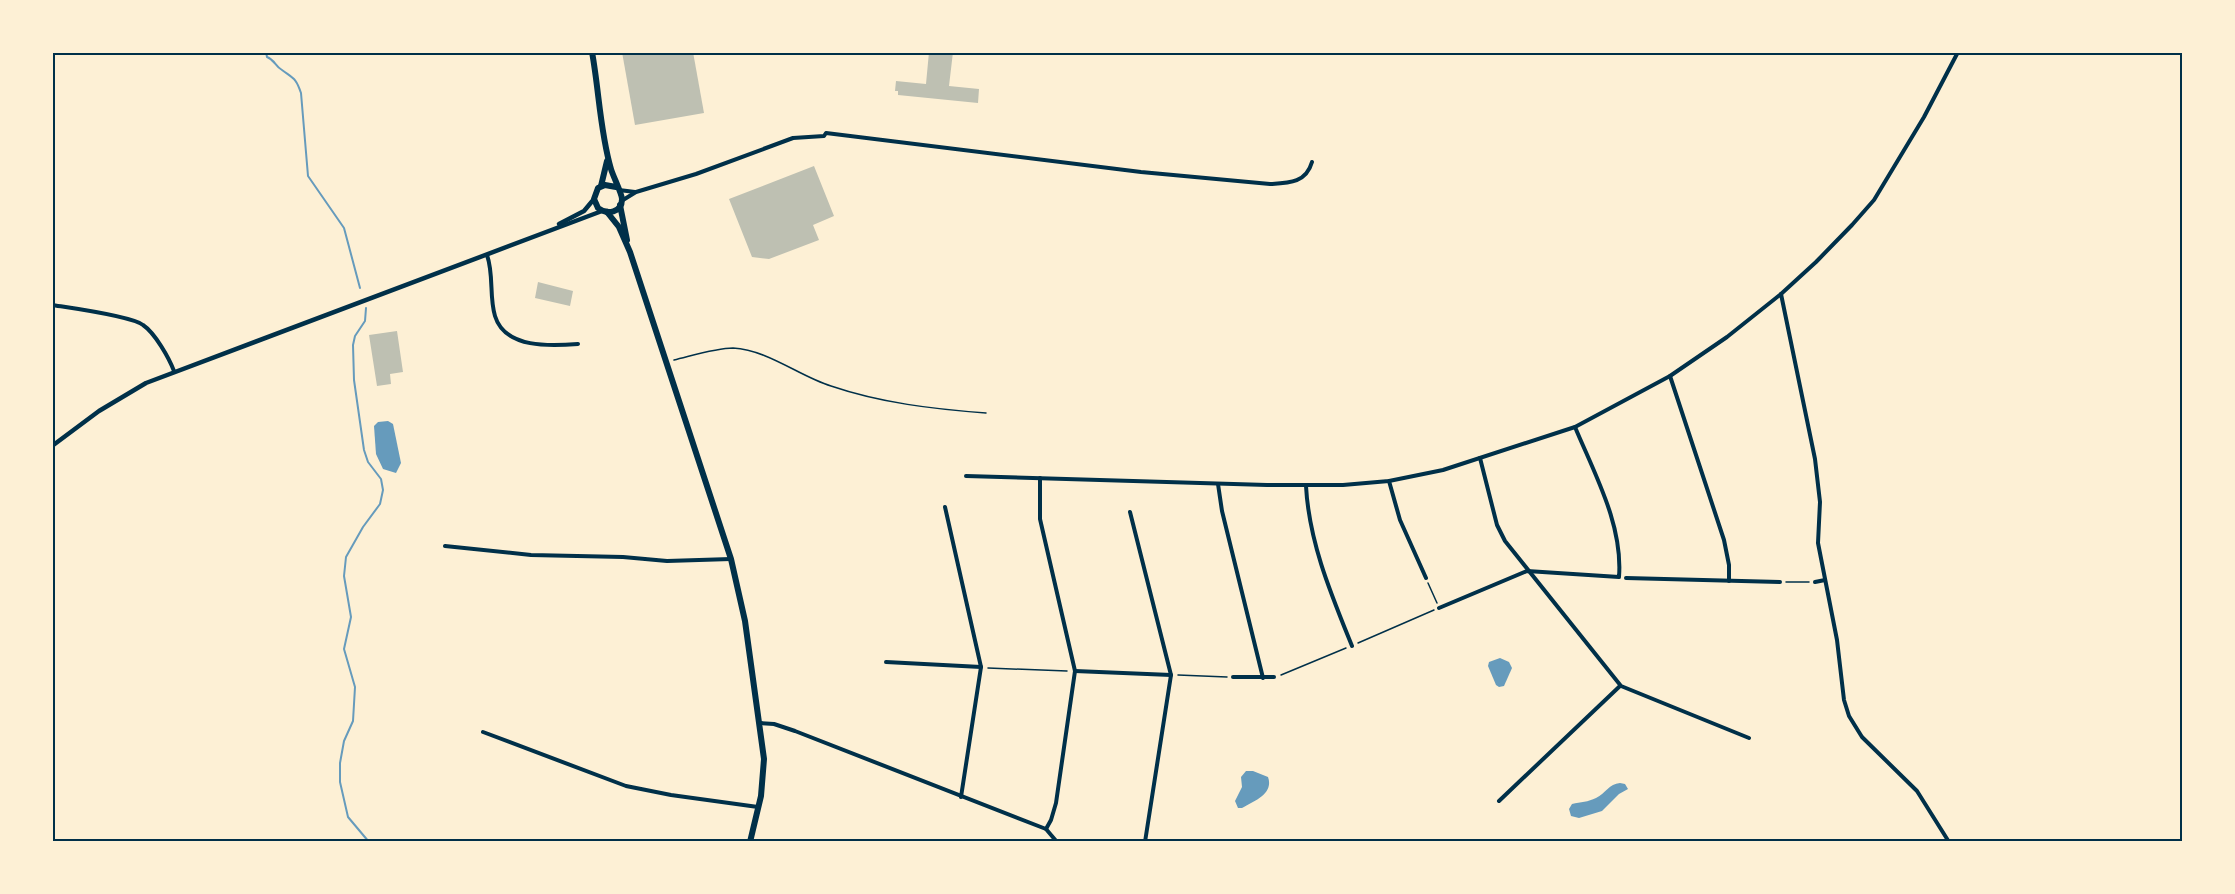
<svg xmlns="http://www.w3.org/2000/svg" width="2235" height="894" font-family="'Sofia Sans Condensed',sans-serif">
<rect width="100%" height="100%" fill="#fdf0d5"/>
<!-- water -->
<g fill="#669bbc">
<path d="M388,421L393,424L401,463L396,473L383,469L376,454L374,426L378,422Z"/>
<path d="M1500,658L1509,662L1512,668L1504,686L1499,687L1496,685L1488,666L1489,662Z"/>
<path d="M1246,771H1253L1268,777C1274,794 1254,801 1242,808H1238L1235,801L1242,787L1241,777Z"/>
<path d="M1620,783L1625,784L1628,789L1619,794L1602,811L1579,818L1571,816L1569,809L1572,804C1581,802 1588,802 1596,798C1606,793 1609,784 1620,783Z"/>
</g>
<g fill="none" stroke-linecap="round" stroke-linejoin="round">
<!-- stream -->
<g stroke="#669bbc" stroke-width="2">
<path d="M266,52L267,57C275,60 275,66 282,70C294,79 296,78 301,93L308,176L344,228L360,288"/>
<path d="M366,308L365,321L355,336L353,345L354,380L364,450L368,462L381,479L383,490L380,504L363,527L346,557L344,576L351,617L344,649L355,687L353,721L344,741L340,763V782L348,817L369,842"/>
</g>
</g>
<!-- building -->
<g fill="#bec0b2">
<path d="M622,52H693L704,113L635,125Z"/>
<path d="M929,52H953L949,86L979,89L978,103L898,95V91H895L896,81L926,84Z"/>
<path d="M814,166L834,216L813,225L819,240L769,259L752,257L729,199Z"/>
<path d="M538,282L573,291L570,306L535,298Z"/>
<path d="M397,331L403,372L390,374L391,384L377,386L369,335Z"/>
</g>
<g fill="none" stroke-linecap="round" stroke-linejoin="round">
<!-- path -->
<g stroke="#003049" stroke-width="1.5">
<path d="M674,360C691,356 716,348 733,348C768,350 799,376 831,386C881,403 933,409 986,413"/>
<path d="M1786,582H1809"/>
<path d="M1428,583L1437,603"/>
<path d="M1358,643L1434,610"/>
<path d="M988,668L1067,671"/>
<path d="M1178,675L1227,677"/>
<path d="M1281,675L1346,648"/>
</g>
<!-- minor -->
<g stroke="#003049" stroke-width="4">
<path d="M619,190L635,192"/>
<path d="M623,200L636,192L696,174L793,138L824,136L826,133L1141,172L1270,184C1289,183 1306,183 1312,162"/>
<path d="M487,255C494,275 489,296 495,316C505,349 551,346 578,344"/>
<path d="M1781,294L1815,459L1820,502L1818,543L1837,640L1844,700L1849,716L1862,737L1917,791L1949,842"/>
<path d="M52,305C71,308 131,316 143,325C155,333 169,358 174,371"/>
<path d="M1670,376L1724,540L1729,565V581"/>
<path d="M1480,458L1497,525L1505,541L1621,686L1749,738"/>
<path d="M966,476L1267,485H1343L1389,481L1443,470L1575,427L1670,376L1727,337L1781,294L1816,262L1852,225L1874,200L1924,117L1958,52"/>
<path d="M1040,478V519L1075,671L1056,803L1051,820L1046,829"/>
<path d="M1389,481L1400,520L1426,578"/>
<path d="M1218,484L1222,511L1263,678"/>
<path d="M1306,486C1309,542 1331,594 1352,646"/>
<path d="M945,507L981,667L961,797"/>
<path d="M1130,512L1171,675L1145,842"/>
<path d="M445,546L531,555L623,557L667,561L731,559"/>
<path d="M1626,578L1780,582"/>
<path d="M1815,582L1825,580"/>
<path d="M1439,608L1527,571L1619,577C1623,525 1595,475 1575,427"/>
<path d="M886,662L981,667"/>
<path d="M1075,671L1171,675"/>
<path d="M1233,677H1274"/>
<path d="M760,723L774,724L795,731L1046,829L1057,842"/>
<path d="M483,732L626,786L671,795L758,807"/>
<path d="M1499,801L1620,686"/>
</g>
<!-- tertiary -->
<g stroke="#003049" stroke-width="4.5">
<path d="M559,224L584,211L594,199"/>
<path d="M52,446L99,411L146,383L602,211"/>
</g>
<!-- primary -->
<g stroke="#003049" stroke-width="6">
<path d="M592,52C599,90 600,132 611,169C613,176 622,194 622,199C622,213 607,215 598,208L594,199L598,188L605,185L616,187"/>
<path d="M601,186L607,161"/>
<path d="M620,205L627,240"/>
<path d="M607,212L619,227L630,252L731,559L745,621L764,759L761,796L750,842"/>
</g>
</g>
<!-- border -->
<rect width="2235" height="894" fill="none" stroke="#fdf0d5" stroke-width="108"/>
<rect x="54" y="54" width="2127" height="786" fill="none" stroke="#003049" stroke-width="2"/>
</svg>
